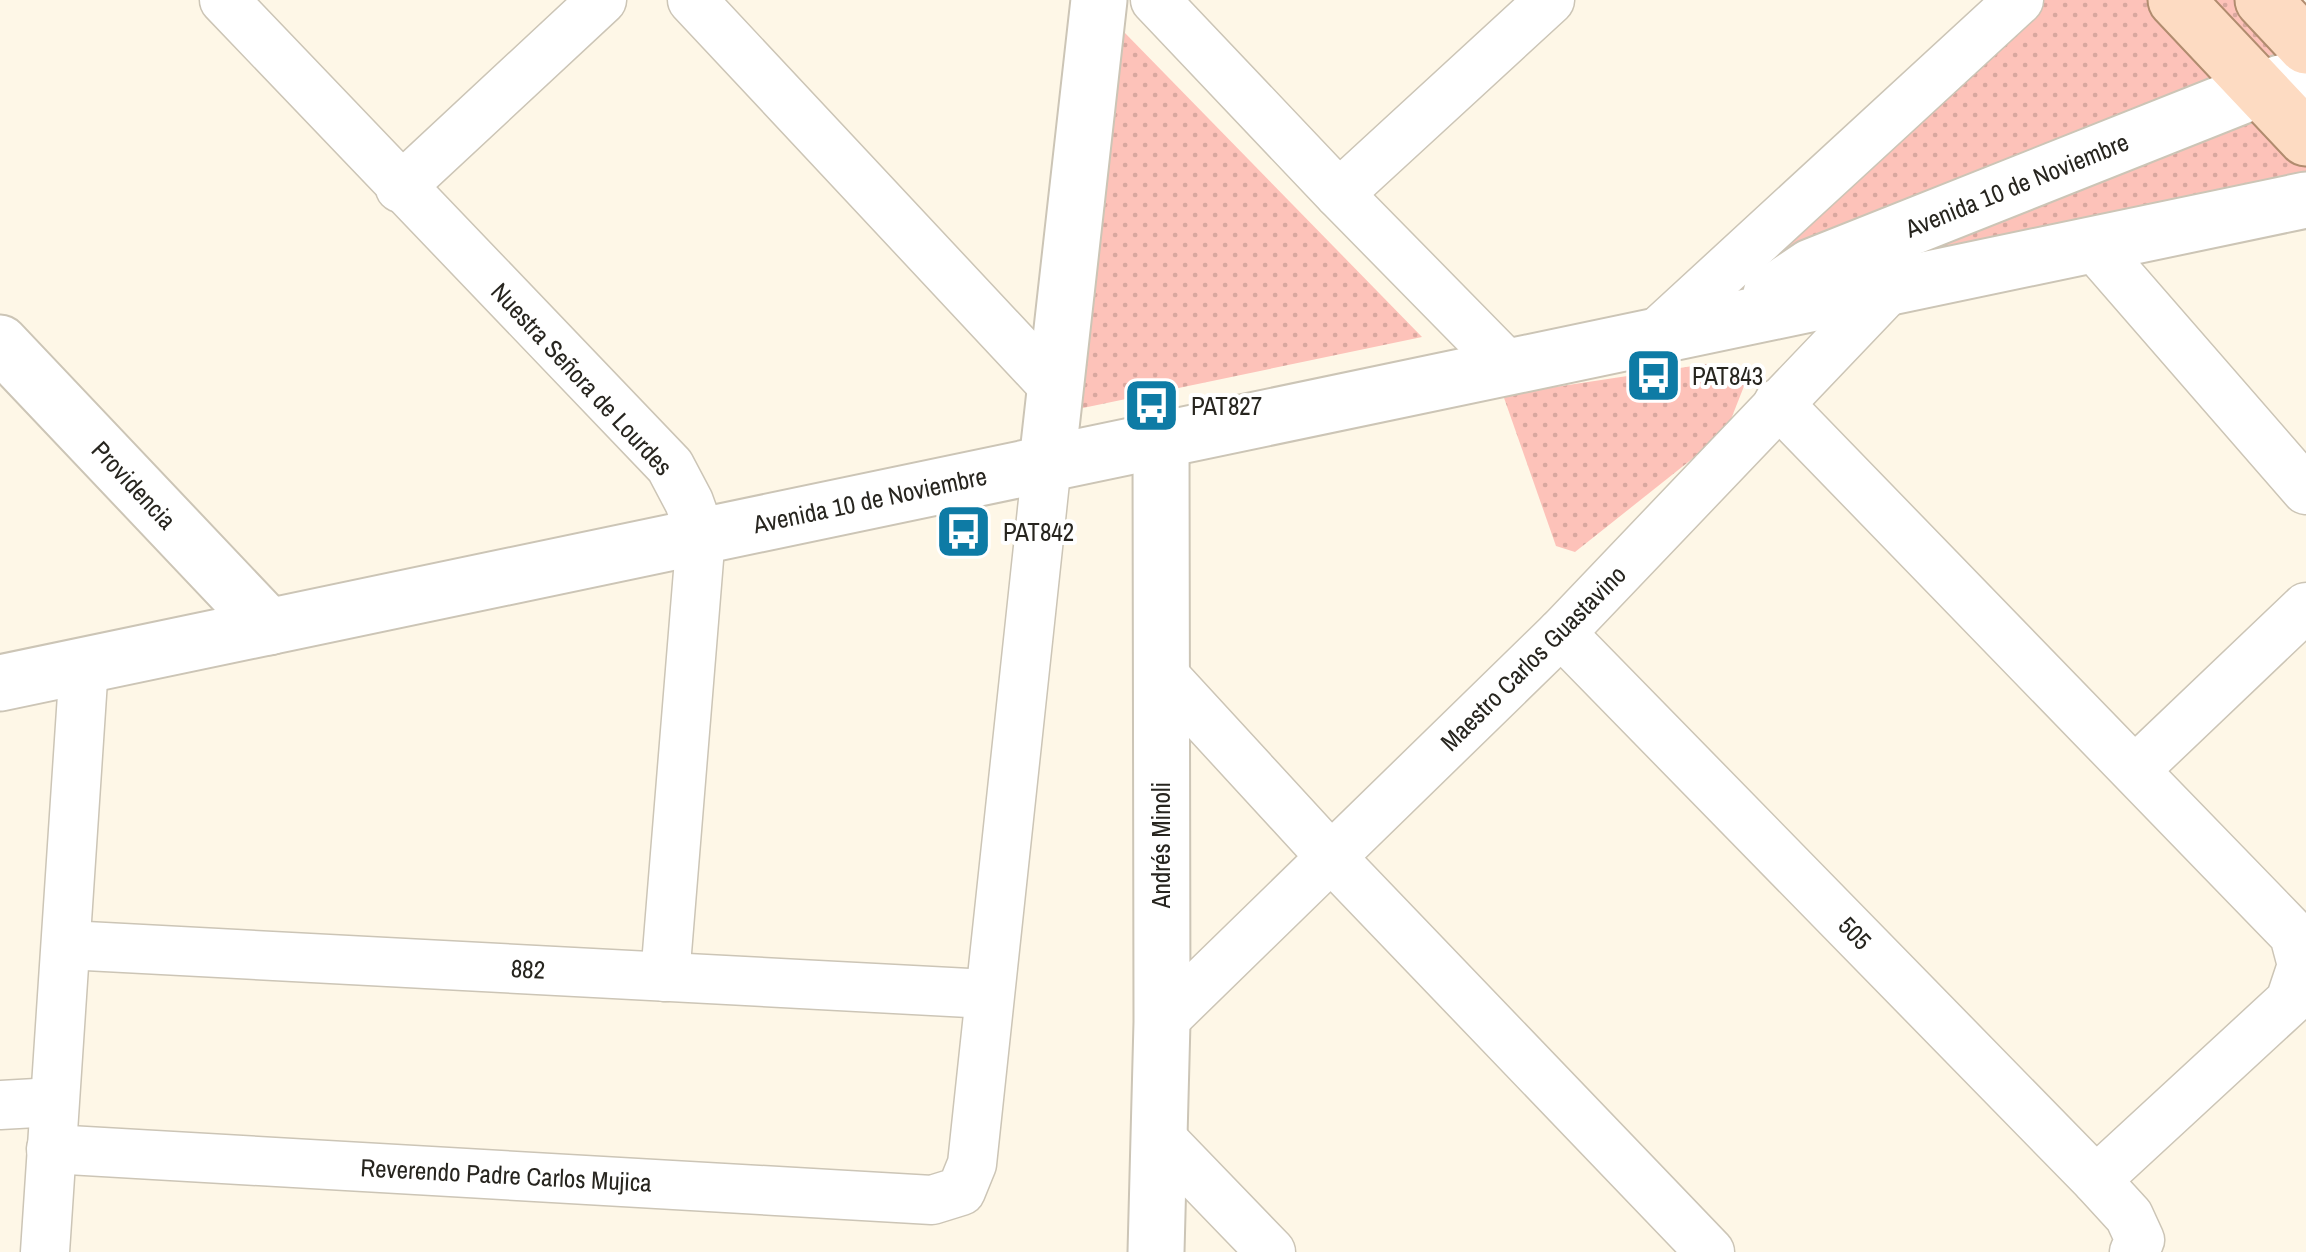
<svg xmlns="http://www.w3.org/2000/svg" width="2306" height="1252" font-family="'Archivo Narrow',sans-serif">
<defs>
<pattern id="green-dots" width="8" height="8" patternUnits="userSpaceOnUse" patternTransform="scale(2.5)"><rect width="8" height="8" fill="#fdc2b9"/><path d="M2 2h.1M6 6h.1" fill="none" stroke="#d9a79f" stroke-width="1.8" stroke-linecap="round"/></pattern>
</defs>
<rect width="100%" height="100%" fill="#fef7e7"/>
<!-- green -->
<g fill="url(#green-dots)">
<path d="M2019,0H2263L2306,46V200L1656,334Z"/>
<path d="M1124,32L1422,337L1078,409Z"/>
<path d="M1706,364L1746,381L1726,432L1575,552L1556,546L1503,395Z"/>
</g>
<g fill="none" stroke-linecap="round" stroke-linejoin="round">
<defs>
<g id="street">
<path d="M224,0L670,466L689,502L701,535L665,977"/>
<path d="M692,0L1053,386"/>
<path d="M1155,0L1339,194L1507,365"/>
<path d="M400,188L602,0"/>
<path d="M1339,194L1550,0"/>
<path d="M2091,243L2306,490"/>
<path d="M1656,334L2019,0"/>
<path d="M1778,403L2294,935L2302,965L2290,1001L2096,1180"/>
<path d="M1561,633L2096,1180L2129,1216L2140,1240L2134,1252"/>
<path d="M1161,672L1331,857L1710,1252"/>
<path d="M2136,769L2306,607"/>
<path d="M67,945L988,994"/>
<path d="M1162,1022L1561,633L1894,284"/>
<path d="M0,1105L54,1102"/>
<path d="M1159,1136L1271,1252"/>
<path d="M51,1149L932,1200L961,1191L972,1164L1047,463"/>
<path d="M45,1252L84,665"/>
</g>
<g id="secondary">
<path d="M1771,294L1811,267L2259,89L2306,76"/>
<path d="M0,343L269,627"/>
<path d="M1047,463L1099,0"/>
<path d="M0,683L2306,200"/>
<path d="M1156,1252L1162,1022L1161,438"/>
</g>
<g id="primary">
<path d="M2176,0L2306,138"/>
<path d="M2263,0L2306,46"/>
</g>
</defs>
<!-- street casing -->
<use href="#street" stroke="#ccc5b6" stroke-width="51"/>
<!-- secondary casing -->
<use href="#secondary" stroke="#ccc5b6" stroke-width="59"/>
<!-- primary casing -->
<use href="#primary" stroke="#b18c6f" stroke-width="59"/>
<!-- street -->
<use href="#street" stroke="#fff" stroke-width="48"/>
<!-- secondary -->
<use href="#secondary" stroke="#fff" stroke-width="55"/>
<!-- primary -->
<use href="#primary" stroke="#fddbc2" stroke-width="55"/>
</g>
<!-- icons -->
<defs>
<symbol id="bus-square" viewBox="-11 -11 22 22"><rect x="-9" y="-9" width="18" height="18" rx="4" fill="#0e7ba5" stroke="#fff"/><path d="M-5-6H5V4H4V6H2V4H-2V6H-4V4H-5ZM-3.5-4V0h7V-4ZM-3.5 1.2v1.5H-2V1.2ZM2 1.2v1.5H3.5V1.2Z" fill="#fff"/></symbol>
</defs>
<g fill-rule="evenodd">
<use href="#bus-square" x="1622" y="344" width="63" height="63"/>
<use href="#bus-square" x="1120" y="374" width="63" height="63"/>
<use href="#bus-square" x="932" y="500" width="63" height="63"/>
</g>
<g text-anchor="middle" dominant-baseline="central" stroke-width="8" stroke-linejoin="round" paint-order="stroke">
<!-- street labels -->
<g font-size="25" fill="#27251f" stroke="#fff">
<text transform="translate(2017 185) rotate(-22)">Avenida 10 de Noviembre</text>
<text transform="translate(582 379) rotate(47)">Nuestra Señora de Lourdes</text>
<text transform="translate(134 485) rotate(47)">Providencia</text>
<text transform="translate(870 500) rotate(-12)">Avenida 10 de Noviembre</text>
<text transform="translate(1533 658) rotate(-45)">Maestro Carlos Guastavino</text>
<text transform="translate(1161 845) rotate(-90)">Andrés Minoli</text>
<text transform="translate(1855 933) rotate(46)">505</text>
<text transform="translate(528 969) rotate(3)">882</text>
<text transform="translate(506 1175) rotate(3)">Reverendo Padre Carlos Mujica</text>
</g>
<!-- poi labels -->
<g font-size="25" fill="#27251f" stroke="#fff" text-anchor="start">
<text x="1692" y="376">PAT843</text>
<text x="1191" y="406">PAT827</text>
<text x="1003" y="532">PAT842</text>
</g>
</g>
</svg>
